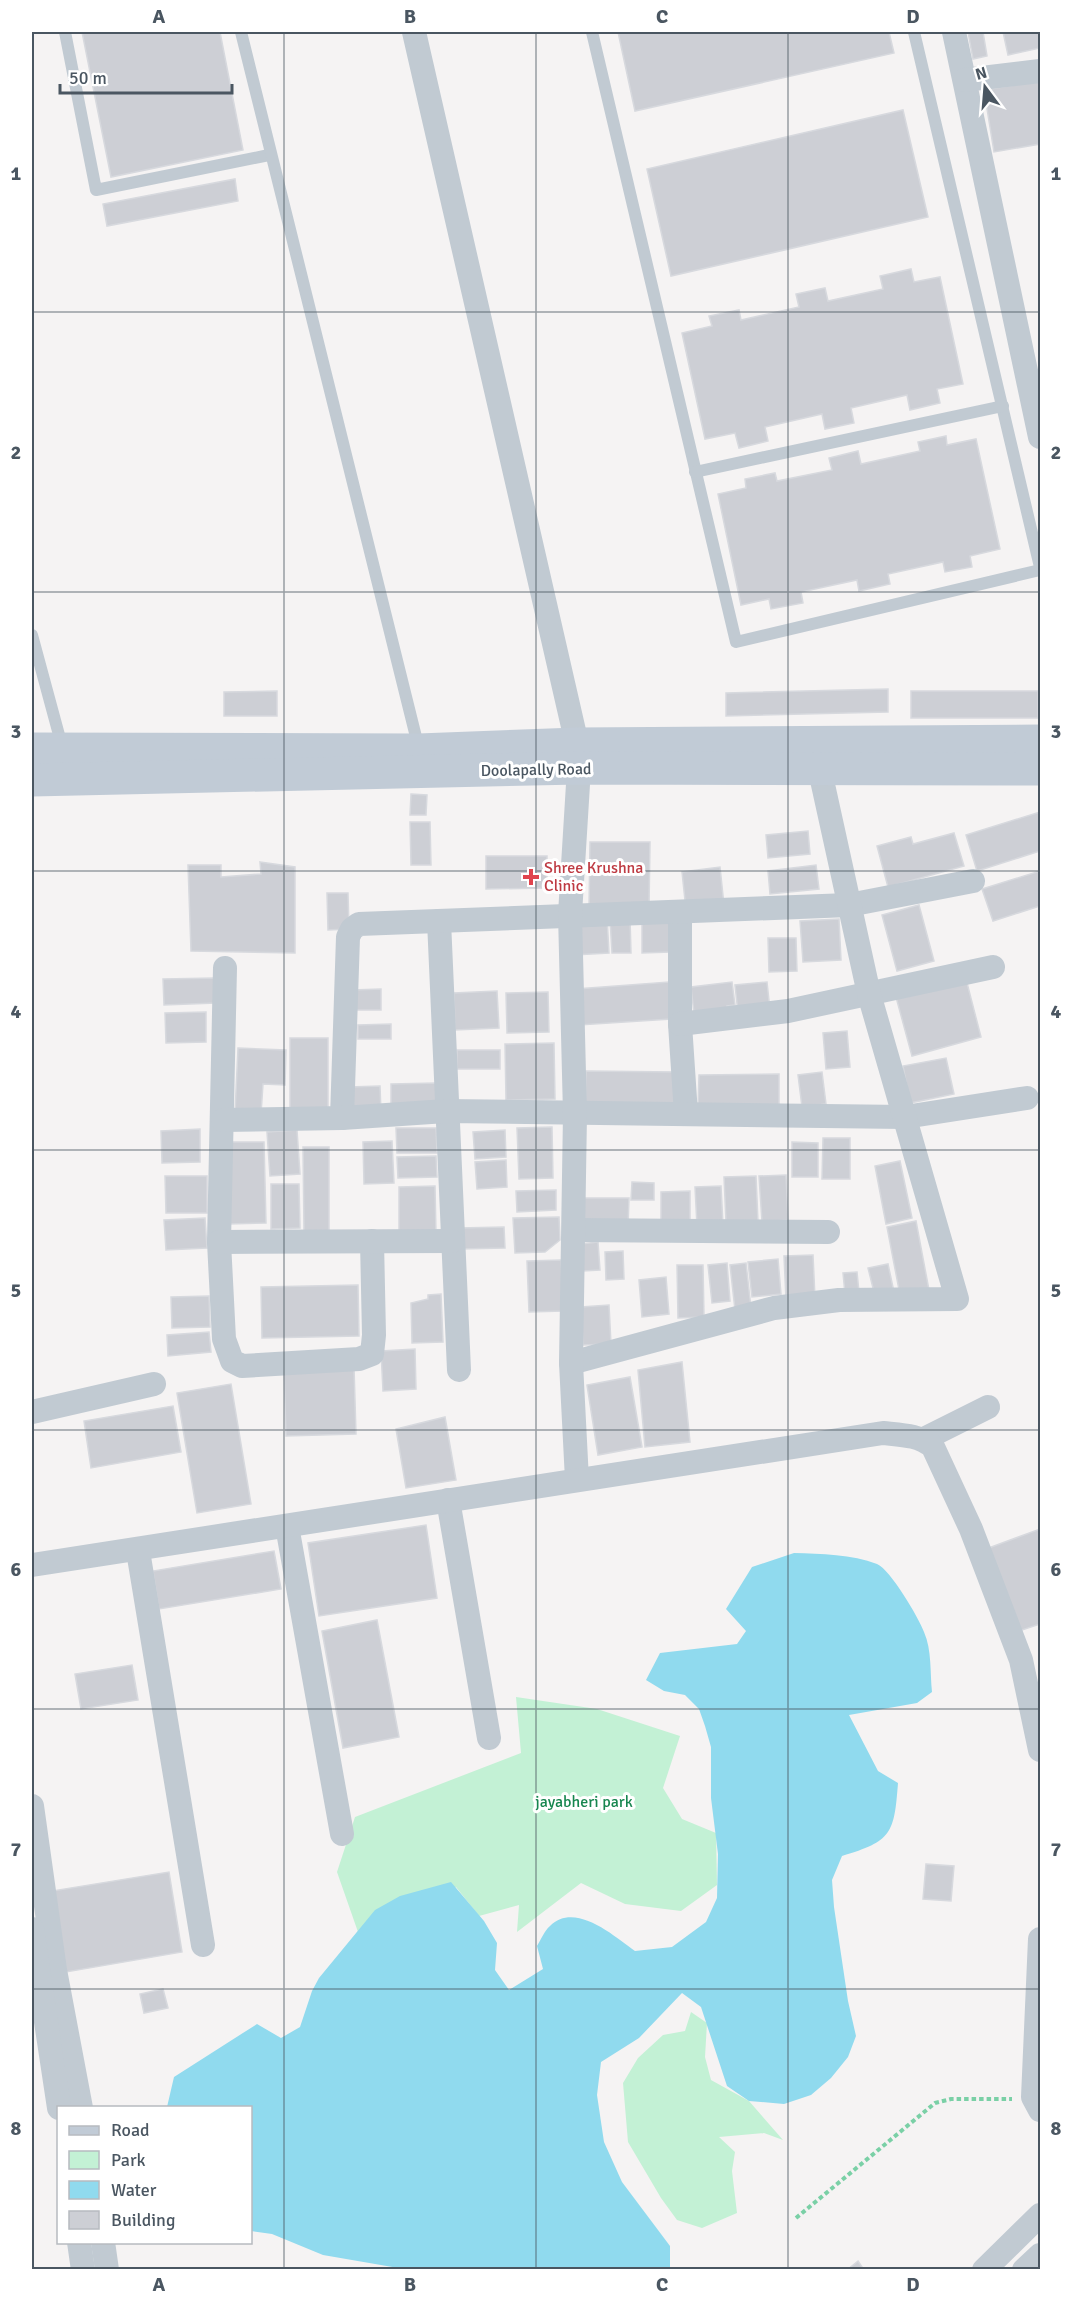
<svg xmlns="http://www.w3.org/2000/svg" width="1072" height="2301" font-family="Signika,sans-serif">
<rect width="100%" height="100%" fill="#f5f3f3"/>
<!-- green -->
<g fill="#c3f1d5">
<path d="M516,1697L597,1709L680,1736L663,1788L682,1819L716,1833L717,1885L681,1911L625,1904L581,1883L517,1932L519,1905L479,1916L456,1887L358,1932L337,1872L355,1817L521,1753Z"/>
<path d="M691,2012L707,2023L705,2057L711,2080L749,2101L783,2140L764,2133L719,2137L735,2152L732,2171L737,2213L702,2228L677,2220L661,2198L628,2142L623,2083L638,2058L663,2035L685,2031Z"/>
</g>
<!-- water -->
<path fill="#90daee" d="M794,1553C821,1554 852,1554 877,1564C890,1569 919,1618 924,1632C932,1650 930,1673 932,1692L917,1703L849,1715L878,1771L898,1783C894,1834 892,1841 842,1856L832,1880L834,1907L848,2001L856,2036L848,2057L831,2078L811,2095L784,2104L749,2101L727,2086L701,2007L682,1993L639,2038L601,2062L597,2095L604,2142L622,2182L670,2246V2269H404L323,2255L272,2234L251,2231L250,2108L167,2107L174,2077L257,2024L281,2038L300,2027L312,1991L319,1978L375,1910L400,1896L451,1882L484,1921L497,1943L495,1970L509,1990L543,1969L537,1946C541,1940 544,1931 550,1926C575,1901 614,1936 635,1951L672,1947L706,1922L717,1898L718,1854L711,1798V1747L705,1726L699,1709L685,1695L664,1691L646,1680L660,1653L737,1644L746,1631L726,1609L752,1567Z"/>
<!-- building -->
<g fill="#cdcfd5" stroke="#d7d9de" stroke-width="1.5">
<path d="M82,32H220L243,150L111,177Z"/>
<path d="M618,32H889L894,53L635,111Z"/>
<path d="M968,32H983L987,56L973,59Z"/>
<path d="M1003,32H1040V48L1008,55Z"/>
<path d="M1040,81V144L994,152L984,90Z"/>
<path d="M903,110L928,217L671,276L647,169Z"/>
<path d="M235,179L238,201L107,226L103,204Z"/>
<path d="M911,269L914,282L940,277L963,384L937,389L940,403L910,410L907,395L851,408L854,423L825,429L822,414L765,427L768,441L739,448L735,433L705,439L682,333L712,326L709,316L739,310L741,320L799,307L796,294L825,288L828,301L883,289L880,276Z"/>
<path d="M946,436L947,445L976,439L1000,549L970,556L972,567L945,572L943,562L888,574L890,584L859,591L857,580L801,592L803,603L771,609L769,599L741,605L718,494L746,488L745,479L775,473L777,481L832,470L829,458L858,451L861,464L920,451L918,442Z"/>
<path d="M888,689V712L726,716V693Z"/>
<path d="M277,691V716H224V692Z"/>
<rect x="911" y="691" width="127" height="27"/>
<path d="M411,794L427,795L426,815H410Z"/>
<path d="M1040,812V851L977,871L966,835Z"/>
<path d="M410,822H430L431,865H411Z"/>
<path d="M808,831L810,854L768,858L766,835Z"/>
<path d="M954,833L964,866L888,887L877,846L911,837L913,844Z"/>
<path d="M590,842H650L649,909H589Z"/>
<path d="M486,856H547V888L486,889Z"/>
<path d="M260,862L295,867V953L191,951L188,865H221V877L261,874Z"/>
<path d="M816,865L819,889L770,894L768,871Z"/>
<path d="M720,867L724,905L686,910L682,872Z"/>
<path d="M1040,871V906L993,921L982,889Z"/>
<path d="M327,893H348L349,929L328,930Z"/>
<path d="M919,905L934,961L897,971L882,915Z"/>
<path d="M607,917L609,953L574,955L572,919Z"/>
<path d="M630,918L631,953H612L610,919Z"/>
<path d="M642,919H671V952L642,953Z"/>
<path d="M839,919L841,960L803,962L800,921Z"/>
<path d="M768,938H796L797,971L769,972Z"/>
<path d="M215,978L216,1003L164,1005L163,979Z"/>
<path d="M966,979L981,1037L912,1056L896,997Z"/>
<path d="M669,982L671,1019L579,1025L576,989Z"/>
<path d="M732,982L735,1005L727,1006L728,1017L695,1022L691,987Z"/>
<path d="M767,982L770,1010L738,1013L735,985Z"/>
<path d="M381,989V1010H353L352,990Z"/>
<path d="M497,991L499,1028L455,1030L454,993Z"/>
<path d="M548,992L549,1032L507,1033L506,993Z"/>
<path d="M206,1012V1042L166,1043L165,1013Z"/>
<path d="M391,1024V1039H358V1025Z"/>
<path d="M847,1031L850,1067L826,1069L823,1033Z"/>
<path d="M290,1038H328V1114L290,1115Z"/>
<path d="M554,1043L555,1099L506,1100L505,1044Z"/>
<path d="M238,1048L286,1050L285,1085L263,1084L261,1114L235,1113Z"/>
<rect x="457" y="1050" width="43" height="19"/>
<path d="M946,1058L954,1094L910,1103L903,1066Z"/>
<path d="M586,1071L677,1072V1109L585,1108Z"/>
<path d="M822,1072L826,1104L802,1107L798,1075Z"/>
<path d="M779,1074V1110L698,1109L699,1075Z"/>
<path d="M437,1083V1108L391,1110V1084Z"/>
<path d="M380,1086L381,1113L350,1114L349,1087Z"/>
<path d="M552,1127L553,1178L519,1179L517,1128Z"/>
<path d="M396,1128H436L437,1153H397Z"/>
<path d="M200,1129V1162L162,1163L161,1131Z"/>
<path d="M297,1130L300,1174L270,1176L267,1132Z"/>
<path d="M505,1130L506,1157L475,1159L473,1132Z"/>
<path d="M823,1138H850V1179H822Z"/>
<path d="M392,1141L394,1183L364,1184L363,1142Z"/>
<path d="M227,1142H264L266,1223L229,1224Z"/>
<path d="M792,1142L818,1143V1177H792Z"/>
<path d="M303,1147H329V1231L304,1232Z"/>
<path d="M436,1156L437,1177L398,1178L397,1157Z"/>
<path d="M506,1160L507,1187L477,1189L475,1162Z"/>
<path d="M900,1161L912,1218L886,1224L875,1166Z"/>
<path d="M786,1175L788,1220L762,1222L759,1176Z"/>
<path d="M165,1176H207V1213H166Z"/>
<path d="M756,1176L758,1222H726L724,1177Z"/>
<path d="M632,1182L654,1183V1200H631Z"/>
<path d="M271,1184H299L300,1228L271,1229Z"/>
<path d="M435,1186L436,1234H399V1187Z"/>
<path d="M721,1186L723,1225L697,1226L695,1187Z"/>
<path d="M556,1190V1210L517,1212L516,1191Z"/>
<path d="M690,1191V1227H661V1192Z"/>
<path d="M584,1198H629L628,1227H584Z"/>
<path d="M559,1217L560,1240L545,1252L515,1253L513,1218Z"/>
<path d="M205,1218L207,1248L166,1250L164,1220Z"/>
<path d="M916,1221L929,1290L900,1295L887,1227Z"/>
<path d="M504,1227L505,1248L460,1249L459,1228Z"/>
<path d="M598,1242L600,1270L583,1271L581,1244Z"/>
<path d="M623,1251L624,1279L606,1280L605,1252Z"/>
<path d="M813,1255L815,1298L786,1299L784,1256Z"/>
<path d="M778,1259L781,1294L752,1297L748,1262Z"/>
<path d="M561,1260L563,1311L529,1312L527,1261Z"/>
<path d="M727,1263L730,1301L712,1303L708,1265Z"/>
<path d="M746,1263L751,1308L735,1310L730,1265Z"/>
<path d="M888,1264L894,1292L875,1296L868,1268Z"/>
<path d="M677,1265H703L704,1317L678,1318Z"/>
<path d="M857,1272L859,1292L845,1294L843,1273Z"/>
<path d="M666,1277L669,1314L642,1317L639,1280Z"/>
<path d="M358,1285L359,1336L262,1338L261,1287Z"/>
<path d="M441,1294L443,1342L412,1343L411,1303L428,1299V1295Z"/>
<path d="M209,1296L210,1327L172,1328L171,1297Z"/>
<path d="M609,1305L611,1344L583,1345L581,1307Z"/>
<path d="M209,1332L211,1352L168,1356L167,1335Z"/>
<path d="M415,1349L416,1389L383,1391L381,1351Z"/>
<path d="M682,1362L690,1442L645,1447L638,1370Z"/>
<path d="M354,1367L356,1434L286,1436L284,1369Z"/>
<path d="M630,1377L642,1447L598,1455L587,1385Z"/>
<path d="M231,1384L251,1504L197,1513L177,1393Z"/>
<path d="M173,1406L181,1452L91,1468L84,1421Z"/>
<path d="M445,1417L456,1480L406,1488L396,1429Z"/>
<path d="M426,1525L437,1598L319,1616L308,1543Z"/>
<path d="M1040,1529V1624L1016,1632L986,1549Z"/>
<path d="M274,1551L281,1589L159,1609L153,1571Z"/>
<path d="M377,1620L399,1737L343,1748L322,1631Z"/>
<path d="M132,1665L138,1700L81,1709L75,1674Z"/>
<path d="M926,1864L954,1866L951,1901L923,1899Z"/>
<path d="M169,1872L182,1952L66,1972L52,1891Z"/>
<path d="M163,1989L168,2008L144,2013L140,1994Z"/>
<path d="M858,2261L864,2270H847Z"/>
</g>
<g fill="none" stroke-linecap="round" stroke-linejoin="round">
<!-- path -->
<path stroke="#7ad0a6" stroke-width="4" stroke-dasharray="4.5 3" stroke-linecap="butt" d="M796,2218L935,2103L951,2099H1012"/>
<!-- lane -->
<g stroke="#c1cad2" stroke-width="12">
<path d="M65,32L96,190L269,155"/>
<path d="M241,32L419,749"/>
<path d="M592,32L736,642L1040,570"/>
<path d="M914,32L1040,567"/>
<path d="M695,472L1003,406"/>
<path d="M32,635L62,746"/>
</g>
<!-- street -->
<g stroke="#c1cad2" stroke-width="24">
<path d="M414,32L577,744"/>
<path d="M954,32L1040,437"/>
<path d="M965,80L1040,71"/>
<path d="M680,914V1024L686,1114"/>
<path d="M439,921L459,1370"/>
<path d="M225,968L219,1242L224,1339L232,1361L242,1366L359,1359L372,1354L374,1335L372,1241"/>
<path d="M680,1024L788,1011L993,967"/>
<path d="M342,1118L348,937L352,929L359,924L849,905L973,881"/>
<path d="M223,1120L342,1118L446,1111L905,1117L1027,1098"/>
<path d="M574,1230L828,1232"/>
<path d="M219,1242L452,1241"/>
<path d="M571,1363L774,1308L839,1300L957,1299L869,994L820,771"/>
<path d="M32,1412L154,1384"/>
<path d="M924,1439L988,1407"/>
<path d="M577,1480L571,1363L575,1114L570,914L579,768"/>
<path d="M448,1500L489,1738"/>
<path d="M287,1526L342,1834"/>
<path d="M138,1551L203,1945"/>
<path d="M32,1565L883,1433C902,1435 919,1435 933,1447L971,1529L1021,1660L1040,1750"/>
<path d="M32,1806L55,1970L81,2108"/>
<path d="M32,1929L59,2108"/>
<path d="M1040,1939L1033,2097L1040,2110"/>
<path d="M79,2242L83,2270"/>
<path d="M103,2242L107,2270"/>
<path d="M984,2270L1040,2215"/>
<path d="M1024,2270L1040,2255"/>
</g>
<!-- secondary -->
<g stroke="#c1cbd6" stroke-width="33">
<path d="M32,749L419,750L577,744L1040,741"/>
<path d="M32,780L579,768L1040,769"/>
</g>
</g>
<!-- grid -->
<path fill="none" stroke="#4a5661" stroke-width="1.5" stroke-opacity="0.55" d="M284,32V2270M536,32V2270M788,32V2270M32,312H1040M32,592H1040M32,871H1040M32,1150H1040M32,1430H1040M32,1709H1040M32,1989H1040"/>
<!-- markers -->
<path fill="#e0444e" stroke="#fff" stroke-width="2" d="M528 868h6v6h6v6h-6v6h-6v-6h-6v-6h6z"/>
<g text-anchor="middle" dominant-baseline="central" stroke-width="6" stroke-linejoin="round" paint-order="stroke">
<!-- street labels -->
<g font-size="16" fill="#4a5661" stroke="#fff">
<text transform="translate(536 770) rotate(-1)">Doolapally Road</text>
</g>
<!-- health labels -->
<g font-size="16" fill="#be3a42" stroke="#fff" text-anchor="start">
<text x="544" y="868">Shree Krushna<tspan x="544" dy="18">Clinic</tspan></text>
</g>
<!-- park labels -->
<g font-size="16" fill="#17864f" stroke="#fff">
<text x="584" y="1802">jayabheri park</text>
</g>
</g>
<!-- border -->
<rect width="1072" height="2301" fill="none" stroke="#ffffff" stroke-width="66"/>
<!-- legend -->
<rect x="57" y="2106" width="195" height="138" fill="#ffffff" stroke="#b7bbc0" stroke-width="1.5"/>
<rect x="69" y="2126" width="30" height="9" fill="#c1cbd6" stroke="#b7bbc0" stroke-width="1.5"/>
<text x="111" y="2136" font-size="18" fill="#4a5661">Road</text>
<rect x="69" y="2151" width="30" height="18" fill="#c3f1d5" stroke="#b7bbc0" stroke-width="1.5"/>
<text x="111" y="2166" font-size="18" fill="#4a5661">Park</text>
<rect x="69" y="2181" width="30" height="18" fill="#90daee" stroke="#b7bbc0" stroke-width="1.5"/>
<text x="111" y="2196" font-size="18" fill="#4a5661">Water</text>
<rect x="69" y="2211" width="30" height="18" fill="#cdcfd5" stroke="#b7bbc0" stroke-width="1.5"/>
<text x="111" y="2226" font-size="18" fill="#4a5661">Building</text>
<!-- north arrow -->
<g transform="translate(985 87) rotate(344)" stroke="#ffffff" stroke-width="4.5" paint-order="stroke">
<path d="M0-4.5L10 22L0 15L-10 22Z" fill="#4a5661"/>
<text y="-9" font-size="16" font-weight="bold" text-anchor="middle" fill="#4a5661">N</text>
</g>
<!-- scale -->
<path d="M60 84v9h172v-9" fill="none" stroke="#4a5661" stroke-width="3"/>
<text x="69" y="84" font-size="18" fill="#4a5661" stroke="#ffffff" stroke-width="4.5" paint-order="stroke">50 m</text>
<rect x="33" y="33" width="1006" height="2235" fill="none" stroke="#4a5661" stroke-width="2"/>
<g font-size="20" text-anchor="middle" font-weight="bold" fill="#4a5661">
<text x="159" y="23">A</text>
<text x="410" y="23">B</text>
<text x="662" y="23">C</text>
<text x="913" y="23">D</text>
<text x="16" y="180">1</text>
<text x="1056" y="180">1</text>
<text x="16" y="459">2</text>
<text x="1056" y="459">2</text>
<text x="16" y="738">3</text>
<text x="1056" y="738">3</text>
<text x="16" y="1018">4</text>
<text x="1056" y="1018">4</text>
<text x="16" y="1297">5</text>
<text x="1056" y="1297">5</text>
<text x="16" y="1576">6</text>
<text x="1056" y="1576">6</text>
<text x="16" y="1856">7</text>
<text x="1056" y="1856">7</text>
<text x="16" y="2135">8</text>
<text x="1056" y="2135">8</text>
<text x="159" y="2291">A</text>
<text x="410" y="2291">B</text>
<text x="662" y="2291">C</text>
<text x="913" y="2291">D</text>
</g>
</svg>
